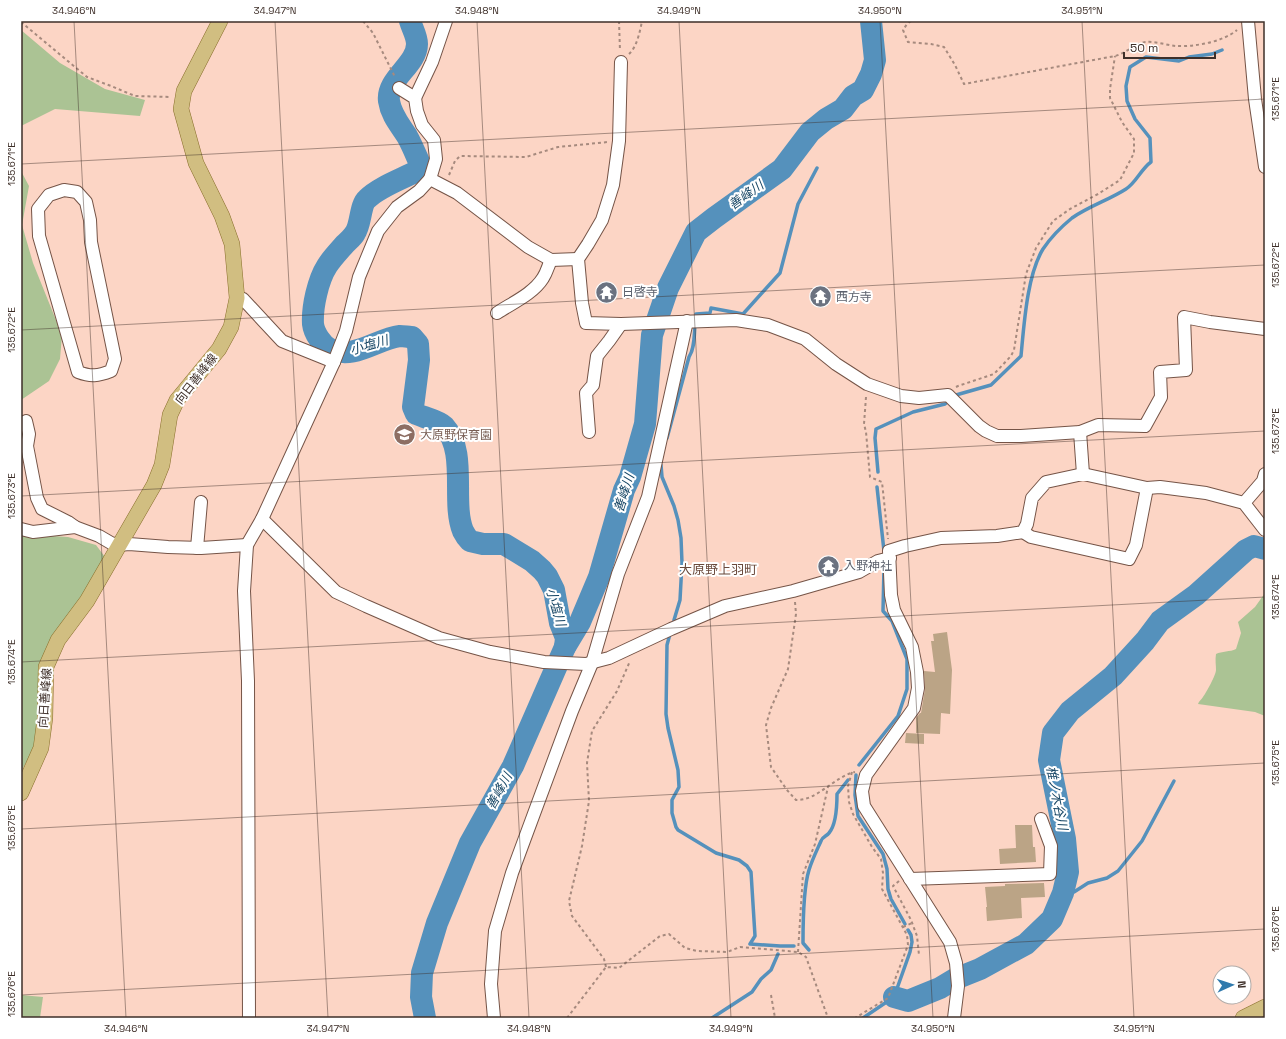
<svg xmlns="http://www.w3.org/2000/svg" width="1286" height="1039" font-family="'Space Grotesk','Noto Sans JP',sans-serif">
<rect width="100%" height="100%" fill="#fcd5c5"/>
<!-- green -->
<g fill="#abc394">
<path d="M21,30L60,63L105,89L145,100L140,116L55,109L21,126Z"/>
<path d="M21,171L29,186L22,225L33,263L62,335L60,359L49,381L21,400Z"/>
<path d="M21,534L68,537L96,545L105,557L42,661L36,745L23,768L21,778Z"/>
<path d="M1265,593V716L1255,712L1198,704C1199,701 1201,700 1203,697C1206,693 1216,675 1216,670C1216,665 1215,660 1216,654C1222,651 1230,652 1236,649L1241,633L1238,622L1255,607Z"/>
<path d="M21,995L43,997L40,1018H21Z"/>
</g>
<g fill="none" stroke-linecap="round" stroke-linejoin="round">
<!-- stream -->
<g stroke="#5591bc" stroke-width="3.5">
<path d="M696,314L710,313L711,308L743,314L780,273L798,204L817,168"/>
<path d="M667,438L689,357C695,348 694,335 695,325"/>
<path d="M661,465L662,477L674,506L678,520L681,538L682,563L680,600L674,620"/>
<path d="M878,472L875,438L876,429L913,412L945,404L956,395L991,385L1021,356C1024,325 1027,275 1043,249C1051,237 1061,227 1072,218C1089,206 1109,200 1126,189C1136,183 1141,169 1151,162L1150,138L1135,119L1127,101L1126,86L1130,67L1146,57L1179,61L1189,57L1212,54L1222,50"/>
<path d="M877,487L884,551"/>
<path d="M670,634L667,645L666,714L668,728L678,770L679,787L672,800V813L676,827L678,830L716,853L739,860L747,866L751,872L755,936L750,944L780,946H794"/>
<path d="M859,765L898,716L907,689V659L892,621L883,611L884,567"/>
<path d="M856,775L855,795L858,816L883,854L887,869L888,889L891,899L905,924"/>
<path d="M1061,898L1074,892L1088,883L1107,878L1118,871L1142,841L1174,781"/>
<path d="M809,950L803,943C803,922 803,889 809,870C812,860 817,850 821,841C822,837 827,836 829,833C836,825 837,804 837,794L848,780"/>
<path d="M712,1018L752,992L761,979L771,970L778,954"/>
<path d="M863,1018L894,997L910,952L912,942L911,935L908,930"/>
</g>
<!-- river -->
<g stroke="#5591bc" stroke-width="22">
<path d="M410,21C412,28 417,36 417,44C417,65 386,79 389,101C391,115 400,125 407,136C412,145 416,155 420,164L417,171C402,179 379,187 367,199C360,205 361,225 355,233C353,237 348,241 345,244C339,251 332,258 327,266C318,280 312,307 313,324C314,333 322,345 330,349C355,360 376,339 400,336C404,336 408,337 412,337L418,344L419,360L413,407L416,414C423,417 439,421 444,426C468,452 451,501 463,531C465,535 467,538 470,541L483,544H504L532,561L542,570L547,576L554,590L560,623L566,638L565,647"/>
<path d="M894,997L908,1001L940,988L955,979L980,969L1026,944L1052,919L1063,893L1068,872L1065,839L1049,760L1053,733L1070,711L1113,676L1145,641L1160,621L1196,595L1246,550L1254,546L1265,549"/>
<path d="M425,1018L421,997L422,973L437,923L470,843L513,766L565,647L580,622L599,577L624,490L630,477L645,424L652,335L668,288L696,232L714,218L782,169L810,132L826,119L843,109L853,96L863,90L871,74L875,60L871,21"/>
</g>
</g>
<!-- building -->
<g fill="#bba486">
<path d="M947,632L952,670L950,714L941,713L940,734L916,733V718L920,713H921L925,689L924,671L935,672L931,641H934L933,634Z"/>
<path d="M906,733L924,734V744L905,743Z"/>
<path d="M1015,825H1032L1033,847H1035L1036,862L1000,864L999,849L1016,848Z"/>
<path d="M1044,883L1045,897L1021,898L1022,918L987,921L986,907H987L985,887L1005,886V884Z"/>
</g>
<g fill="none" stroke-linecap="round" stroke-linejoin="round">
<defs>
<g id="minor">
<path d="M1248,21L1255,99L1265,167"/>
<path d="M621,62L619,141L613,185L602,220L588,244L578,259L582,303L586,323L621,324L736,320L768,325L805,339L836,364L867,384L901,396L919,398L948,395L979,426L986,431L997,436H1021L1080,432L1098,425L1145,426L1161,397L1160,372L1186,370L1184,317L1210,322L1265,329"/>
<path d="M399,88L415,98L417,111L422,125L434,140L436,159L430,179"/>
<path d="M415,98L432,62L446,21"/>
<path d="M64,190L77,192L86,202L90,220L91,242L115,359L111,371C98,376 91,377 78,372L39,236L38,209L49,195Z"/>
<path d="M237,298L243,299L282,341L334,362L262,519L247,545L244,591L248,681L249,1018"/>
<path d="M497,313C512,303 533,294 543,278C547,272 548,266 551,260"/>
<path d="M334,362L346,331L359,277L378,231L397,207L419,191L430,179L457,193L528,247L551,260L578,259"/>
<path d="M26,421L29,434L27,446L37,498L42,509L68,522L75,527"/>
<path d="M589,432L586,393L593,385L597,356L609,341L621,324"/>
<path d="M1080,432L1083,474"/>
<path d="M1244,503L1263,481L1265,474"/>
<path d="M262,519L336,592L366,606L439,638L490,652L544,662L586,664L609,658L671,629L725,606L793,591L859,572L878,561L890,558"/>
<path d="M21,529L33,532L75,527L99,536L111,543L119,545L129,544L168,547L201,548L247,545"/>
<path d="M1023,532L1031,537L1129,559L1136,545L1147,488"/>
<path d="M197,548L201,502"/>
<path d="M910,879L1050,874L1051,846L1041,819"/>
<path d="M494,1018L491,984L495,931L512,873L572,711L592,663L618,574L648,497L687,321"/>
<path d="M954,1018L958,986L956,963L950,942L864,806L862,791L866,775L914,708L918,688L917,672L912,647L894,610L891,595L889,551L905,546L941,538L997,536L1023,532L1027,524L1032,498L1046,482L1083,474L1147,488L1160,487L1206,493L1244,503L1265,530"/>
</g>
<g id="major">
<path d="M21,793L41,748L45,718L46,667L58,640L87,601L154,485L162,465L170,415L177,400L219,349L231,327L237,298L232,244L222,216L196,163L181,109L184,91L220,21"/>
<path d="M1243,1018L1265,1007"/>
</g>
</defs>
<!-- minor casing -->
<use href="#minor" stroke="#755447" stroke-width="14"/>
<!-- major casing -->
<use href="#major" stroke="#896f2c" stroke-width="16"/>
<!-- path -->
<g stroke="#a68a7e" stroke-width="2" stroke-dasharray="3 3" stroke-linecap="butt">
<path d="M363,21L373,33L395,77"/>
<path d="M619,21L620,51"/>
<path d="M911,21L907,24L903,30L908,42L931,44L944,47L955,65L964,84L1115,56C1124,54 1139,42 1146,42C1155,41 1166,45 1176,46C1194,47 1223,42 1237,30"/>
<path d="M21,22L87,77L111,86L135,96L170,97"/>
<path d="M629,54C637,47 640,31 642,21"/>
<path d="M449,175L455,161L460,156L526,157L558,147L608,142"/>
<path d="M956,387L958,386L994,374L1011,356L1014,350L1026,274L1036,248L1053,221L1070,209L1098,194L1120,180L1134,153V139L1122,122L1110,98V89L1115,56"/>
<path d="M866,397L864,424L866,432L870,477L882,482L888,539"/>
<path d="M795,602L796,614L788,669L771,708L766,725L771,767L787,790L796,800C817,801 835,776 855,772"/>
<path d="M852,772L848,786L849,802L853,814L872,847L881,859L883,873L882,889L907,935L908,945L888,998L855,1018"/>
<path d="M899,881L893,886L911,920L917,936L919,955"/>
<path d="M903,927L912,923"/>
<path d="M798,952L803,874L815,844L828,787"/>
<path d="M606,967L604,959L572,916L569,901L582,846L589,801L587,763L592,731L617,691L630,661"/>
<path d="M771,995L775,1018"/>
<path d="M567,1018L606,967L619,968L660,936L669,934L685,948L697,951L727,952L740,947L798,952L806,957L828,1018"/>
</g>
<!-- minor -->
<use href="#minor" stroke="#fff" stroke-width="12"/>
<!-- major -->
<use href="#major" stroke="#d1be81" stroke-width="15"/>
</g>
<!-- ticks -->
<path fill="none" stroke="#3e2f29" stroke-width="1" stroke-opacity="0.45" d="M74,21L126,1018M275,21L328,1018M477,21L529,1018M679,21L731,1018M880,21L933,1018M1082,21L1134,1018M21,164L1265,99M21,330L1265,265M21,496L1265,431M21,662L1265,597M21,829L1265,763M21,995L1265,929"/>
<!-- icons -->
<defs>
<symbol id="temple-disc" viewBox="-11 -11 22 22"><circle r="9.5" fill="#6b7280" stroke="#fff"/><path d="M0-6L5-2H3V0L6.5 2.5H4V6H1.5V3h-3V6H-4V2.5H-6.5L-3 0V-2H-5Z" fill="#fff"/></symbol>
<symbol id="school-disc" viewBox="-11 -11 22 22"><circle r="9.5" fill="#8d6e63" stroke="#fff"/><path d="M0-5L7-2L0 1L-7-2ZM-4 1L0 2.5L4 1V4Q0 6-4 4Z" fill="#fff"/></symbol>
</defs>
<g fill-rule="evenodd">
<use href="#temple-disc" x="594" y="280" width="25" height="25"/>
<use href="#temple-disc" x="808" y="284" width="25" height="25"/>
<use href="#school-disc" x="392" y="422" width="25" height="25"/>
<use href="#temple-disc" x="816" y="554" width="25" height="25"/>
</g>
<g text-anchor="middle" dominant-baseline="central" stroke-width="4" stroke-linejoin="round" paint-order="stroke">
<!-- worship labels -->
<g font-size="12" fill="#5b616d" stroke="#fff" text-anchor="start">
<text x="622" y="292">日啓寺</text>
<text x="836" y="297">西方寺</text>
<text x="844" y="566">入野神社</text>
</g>
<!-- street labels -->
<g font-size="12" fill="#3e2f29" stroke="#fff">
<text transform="translate(196 379) rotate(-52)">向日善峰線</text>
<text transform="translate(45 698) rotate(-86)">向日善峰線</text>
</g>
<!-- education labels -->
<g font-size="12" fill="#785e54" stroke="#fff" text-anchor="start">
<text x="420" y="435">大原野保育園</text>
</g>
<!-- water labels -->
<g font-size="13" font-style="italic" fill="#164564" stroke="#fff">
<text transform="translate(746 195) rotate(-36)">善峰川</text>
<text transform="translate(369 345) rotate(-16)">小塩川</text>
<text transform="translate(624 493) rotate(-73)">善峰川</text>
<text transform="translate(556 607) rotate(74)">小塩川</text>
<text transform="translate(499 791) rotate(-61)">善峰川</text>
<text transform="translate(1057 798) rotate(79)">椎ノ木谷川</text>
</g>
<!-- neighbourhood labels -->
<g font-size="13" fill="#6a4a3c" stroke="#fff">
<text x="718" y="569">大原野上羽町</text>
</g>
</g>
<!-- border -->
<rect width="1286" height="1039" fill="none" stroke="#ffffff" stroke-width="44"/>
<!-- north arrow -->
<g transform="translate(1232 985) rotate(87)"><circle r="19" fill="#ffffff" stroke="#b2aca9"/>
<path d="M0-3L7 15L0 10L-7 15Z" fill="#307aad"/>
<text y="-6" font-size="11" font-weight="bold" text-anchor="middle" fill="#3e2f29">N</text>
</g>
<!-- scale -->
<path d="M1124 52v6h91v-6" fill="none" stroke="#3e2f29" stroke-width="2"/>
<text x="1130" y="52" font-size="12" fill="#3e2f29" stroke="#ffffff" stroke-width="3" paint-order="stroke">50 m</text>
<rect x="22" y="22" width="1242" height="995" fill="none" stroke="#3e2f29" stroke-width="1.5"/>
<g font-size="10" text-anchor="middle" fill="#3e2f29">
<text x="74" y="14">34.946°N</text>
<text x="275" y="14">34.947°N</text>
<text x="477" y="14">34.948°N</text>
<text x="679" y="14">34.949°N</text>
<text x="880" y="14">34.950°N</text>
<text x="1082" y="14">34.951°N</text>
<text transform="translate(1275 99) rotate(-90)" y="4">135.671°E</text>
<text transform="translate(11 164) rotate(-90)" y="4">135.671°E</text>
<text transform="translate(1275 265) rotate(-90)" y="4">135.672°E</text>
<text transform="translate(11 330) rotate(-90)" y="4">135.672°E</text>
<text transform="translate(1275 431) rotate(-90)" y="4">135.673°E</text>
<text transform="translate(11 496) rotate(-90)" y="4">135.673°E</text>
<text transform="translate(1275 597) rotate(-90)" y="4">135.674°E</text>
<text transform="translate(11 662) rotate(-90)" y="4">135.674°E</text>
<text transform="translate(1275 763) rotate(-90)" y="4">135.675°E</text>
<text transform="translate(11 828) rotate(-90)" y="4">135.675°E</text>
<text transform="translate(1275 929) rotate(-90)" y="4">135.676°E</text>
<text transform="translate(11 994) rotate(-90)" y="4">135.676°E</text>
<text x="126" y="1032">34.946°N</text>
<text x="328" y="1032">34.947°N</text>
<text x="529" y="1032">34.948°N</text>
<text x="731" y="1032">34.949°N</text>
<text x="933" y="1032">34.950°N</text>
<text x="1134" y="1032">34.951°N</text>
</g>
</svg>
